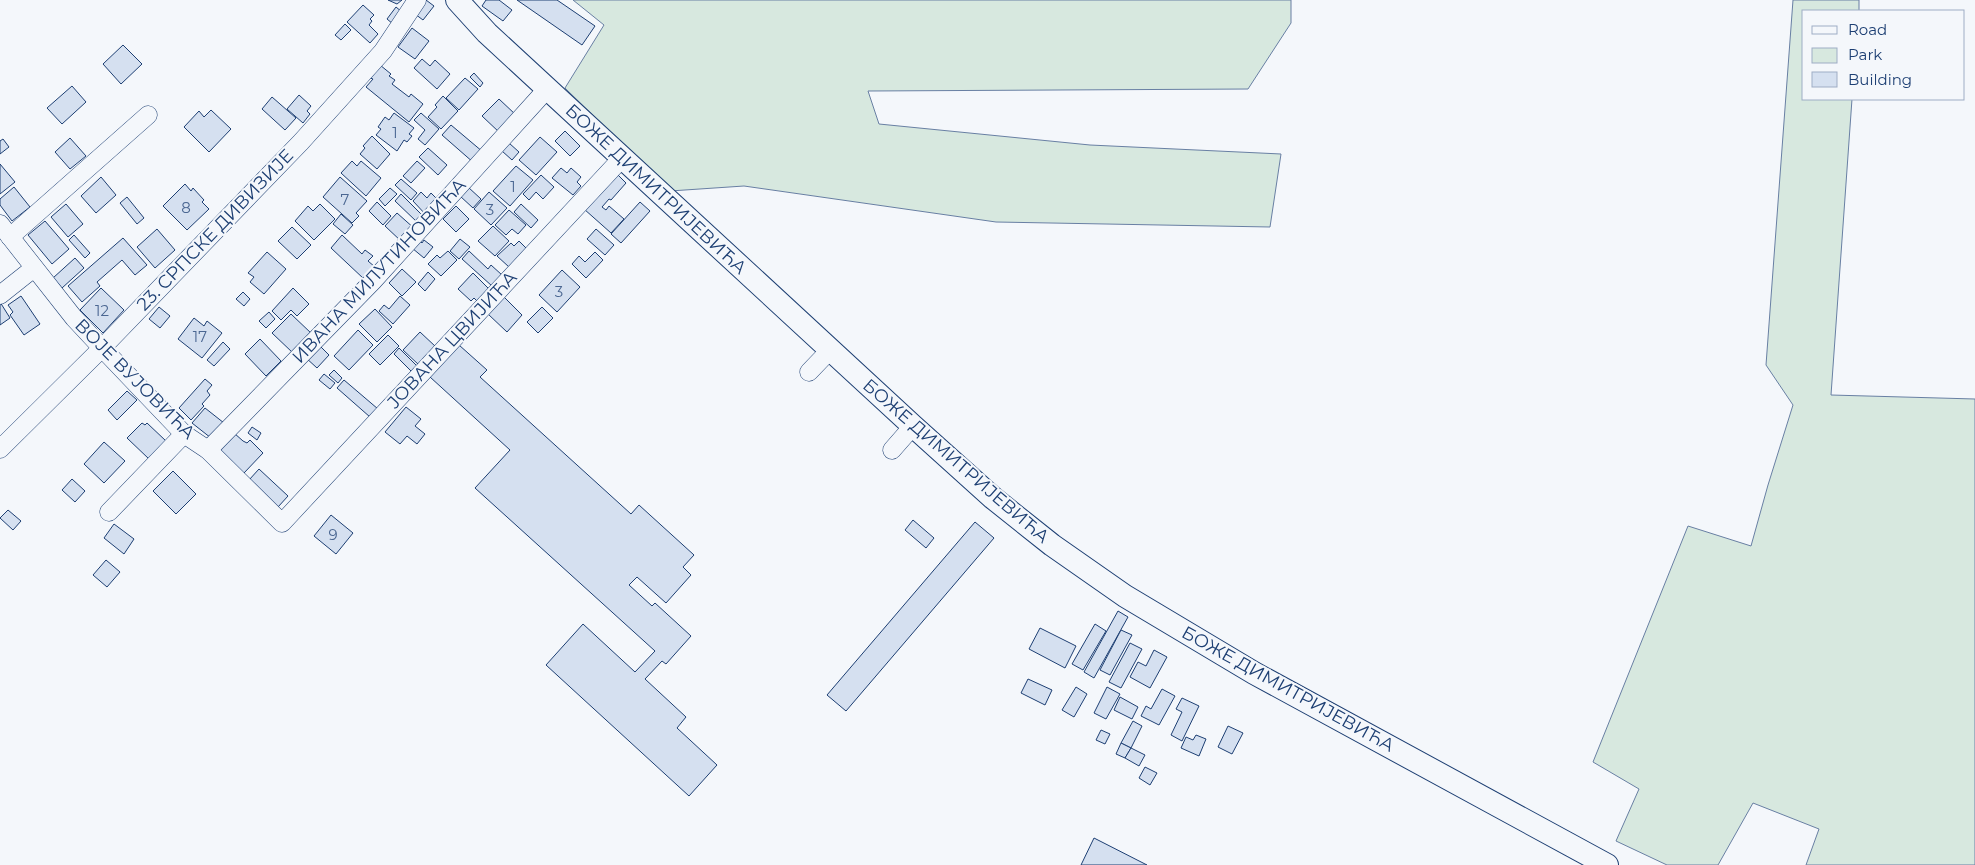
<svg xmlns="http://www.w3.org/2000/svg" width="1975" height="865" font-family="Montserrat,sans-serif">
<rect width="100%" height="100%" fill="#f4f7fb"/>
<!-- green -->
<g fill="#d7e8df" stroke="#687fa3">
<path d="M573,0H1291V23L1248,89L868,91L879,124L1090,145L1281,154L1270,227L996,222L744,186L670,191L565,88L604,25Z"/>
<path d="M1793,0H1859V11H1804V99H1852L1831,395L1975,399V865H1806L1819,829L1753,803L1718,865H1667L1616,841L1639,789L1593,762L1688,526L1751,546L1768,485L1793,405L1766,365Z"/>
</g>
<!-- building -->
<g fill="#d5e0f0" stroke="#1d3f73">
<path d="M388,0H402L397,4Z"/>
<path d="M426,0L434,6L423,20L415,14Z"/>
<path d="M486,0H499L512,10L503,21L482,6Z"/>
<path d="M517,0H557L595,26L582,45Z"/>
<path d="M363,5L374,15L370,19L372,21L369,25L378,34L370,43L347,22Z"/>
<path d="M396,7L402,12L393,24L387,19Z"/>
<path d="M345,24L351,30L341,40L335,35Z"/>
<path d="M412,28L429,41L415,59L398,47Z"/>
<path d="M123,45L142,64L121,84L103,64Z"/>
<path d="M422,59L430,66L435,60L450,74L437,89L414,68Z"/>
<path d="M380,65L391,74L389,76L395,80L392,84L409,97L411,94L423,104L409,122L366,87L373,79L370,78Z"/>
<path d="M474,73L483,83L480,87L470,77Z"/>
<path d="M465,78L478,89L459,110L446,98Z"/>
<path d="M72,86L86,102L62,124L47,108Z"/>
<path d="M299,95L311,106L307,111L310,114L303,123L287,109Z"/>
<path d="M443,96L458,111L441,129L428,117L437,107L435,105Z"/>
<path d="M272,97L296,118L285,130L262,109Z"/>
<path d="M499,99L516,115L500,133L482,116Z"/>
<path d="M211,110L231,129L209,152L184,127L199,111L204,117Z"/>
<path d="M394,113L414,128L409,134L412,136L407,142L404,140L397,151L376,135L381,129L378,127L385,117L389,120Z"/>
<path d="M421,113L439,129L425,145L418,139L425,130L414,120Z"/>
<path d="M451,125L483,152L474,163L442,135Z"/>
<path d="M565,131L580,146L570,156L555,141Z"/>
<path d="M372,136L390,154L377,169L360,154L365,148L363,146Z"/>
<path d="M540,137L557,152L536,175L519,160Z"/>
<path d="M70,138L86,156L70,169L55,152Z"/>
<path d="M3,139L9,147L0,154V141Z"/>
<path d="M509,143L519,152L512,160L502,151Z"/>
<path d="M428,148L447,165L438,175L419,157Z"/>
<path d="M352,161L357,166L361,161L381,178L366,196L341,173Z"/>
<path d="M417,161L425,168L411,183L403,176Z"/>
<path d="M0,164L15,182L0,194Z"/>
<path d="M516,166L533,180L510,206L493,191Z"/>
<path d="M561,168L567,173L571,168L581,177L577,182L581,186L573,195L552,178Z"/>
<path d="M616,173L626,183L611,200L609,199L602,207L606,210L609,206L624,219L611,233L584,209Z"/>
<path d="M541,175L554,187L543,199L536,192L529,200L523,194Z"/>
<path d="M101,177L116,195L96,213L81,196Z"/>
<path d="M340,177L367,201L356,213L359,216L352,223L323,197Z"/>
<path d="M401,179L417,193L411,200L395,185Z"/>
<path d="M185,184L191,191L193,188L204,200L202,202L209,209L187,230L163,206Z"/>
<path d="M14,187L30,207L12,221L0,205V199Z"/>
<path d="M468,187L481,199L473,208L460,196Z"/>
<path d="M390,188L397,194L385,206L379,199Z"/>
<path d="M421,192L427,198L431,193L440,202L427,216L413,201Z"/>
<path d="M489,192L507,208L491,225L474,209Z"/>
<path d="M401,194L423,216L417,222L395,201Z"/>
<path d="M127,197L144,218L137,224L120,203Z"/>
<path d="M377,202L391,216L383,225L369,211Z"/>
<path d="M640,202L650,211L621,243L611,234Z"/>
<path d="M66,204L83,224L68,237L51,217Z"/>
<path d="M320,204L335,219L314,240L295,221L308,206L313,211Z"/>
<path d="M521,204L538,220L531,228L514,212Z"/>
<path d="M456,206L469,219L456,232L443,219Z"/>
<path d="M509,210L526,225L518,234L512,229L506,235L495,225Z"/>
<path d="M397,213L415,229L402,242L385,226Z"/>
<path d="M341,214L353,225L345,234L333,224Z"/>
<path d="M45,221L69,249L52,264L28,235Z"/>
<path d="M493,226L509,241L495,256L478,241Z"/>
<path d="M292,227L311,245L297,259L278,241Z"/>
<path d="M157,229L175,250L155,268L137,247Z"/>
<path d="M596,229L614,245L605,255L587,239Z"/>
<path d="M74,235L90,253L85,258L69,240Z"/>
<path d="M342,235L362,254L365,250L373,256L368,261L375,267L364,279L331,248Z"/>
<path d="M123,238L147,265L135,275L122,260L97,282L100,286L82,302L68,286Z"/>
<path d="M460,239L470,247L459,259L450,251Z"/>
<path d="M419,240L422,243L424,240L433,247L424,258L412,248Z"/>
<path d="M519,241L527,249L509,267L497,256L511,243L514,246Z"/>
<path d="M448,251L457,260L441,276L428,264L437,255L440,258Z"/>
<path d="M469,251L488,269L491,265L502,275L492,286L462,259Z"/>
<path d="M267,252L286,269L264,294L250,282L254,277L248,273Z"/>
<path d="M595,252L603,260L586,278L572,264L579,256L585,262Z"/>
<path d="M75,258L84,268L62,288L53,278Z"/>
<path d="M402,269L416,282L402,296L389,283Z"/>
<path d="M562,270L580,287L557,312L539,295Z"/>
<path d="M428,272L435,279L425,291L418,284Z"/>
<path d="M473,273L491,291L479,303L474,298L471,301L458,289Z"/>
<path d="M101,288L124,310L103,333L80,310Z"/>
<path d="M293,288L309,304L297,316L291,310L281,320L272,311Z"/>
<path d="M243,292L250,299L244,306L236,299Z"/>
<path d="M21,296L40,324L24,335L10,315L13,312L8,305Z"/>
<path d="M400,296L410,305L393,324L379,311L384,305L389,309Z"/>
<path d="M504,297L522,315L507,332L488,314Z"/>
<path d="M0,302L10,318L0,325Z"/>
<path d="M159,307L170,316L160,328L149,319Z"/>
<path d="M542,307L553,318L538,333L527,322Z"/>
<path d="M375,309L392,327L377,342L359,324Z"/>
<path d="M269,312L275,319L266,328L259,321Z"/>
<path d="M291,314L312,334L293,353L272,333Z"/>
<path d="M194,318L204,326L207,321L222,333L202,358L178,339Z"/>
<path d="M358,330L373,345L349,370L334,356Z"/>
<path d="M420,332L436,347L419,365L403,350Z"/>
<path d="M388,335L399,346L380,365L369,354Z"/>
<path d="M260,339L281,361L266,376L245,354Z"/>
<path d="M223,342L230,349L214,366L207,360Z"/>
<path d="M317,343L329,355L317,368L305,357Z"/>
<path d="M459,345L487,370L480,377L631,514L639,505L694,555L683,567L691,575L666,603L637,577L629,585L652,606L655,603L691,636L666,664L662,661L645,679L686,717L677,728L717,765L689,796L546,665L583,624L635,672L655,651L475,488L510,450L430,377Z"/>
<path d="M399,348L418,367L412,372L394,354Z"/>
<path d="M334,370L342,378L338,383L329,375Z"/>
<path d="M324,374L335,383L330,389L319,380Z"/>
<path d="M205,379L212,385L207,391L210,395L202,404L204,406L191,420L179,408Z"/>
<path d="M344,380L378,409L370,417L337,388Z"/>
<path d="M127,391L137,400L117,420L108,410Z"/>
<path d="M406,407L421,419L415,426L425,434L417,444L407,436L400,444L385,432Z"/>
<path d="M205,408L224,423L211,438L192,423Z"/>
<path d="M142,423L145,425L147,423L166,441L149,459L127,438Z"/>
<path d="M252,427L261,433L257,440L248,433Z"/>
<path d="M234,433L243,441L247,443L250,440L263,453L244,473L219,448Z"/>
<path d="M104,442L125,461L104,483L84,464Z"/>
<path d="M259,469L288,496L278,507L249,480Z"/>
<path d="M173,471L196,494L176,514L153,491Z"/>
<path d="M72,479L85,491L75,502L62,490Z"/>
<path d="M8,510L21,521L13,530L0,518Z"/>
<path d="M331,515L353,533L336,554L314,536Z"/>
<path d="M913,520L934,538L926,548L905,530Z"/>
<path d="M975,522L994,538L846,711L827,695Z"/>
<path d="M114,524L134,539L124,554L104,538Z"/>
<path d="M106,560L120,572L107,587L93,575Z"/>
<path d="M1118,611L1128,617L1094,678L1084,672Z"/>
<path d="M1095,624L1106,631L1083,670L1072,664Z"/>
<path d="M1040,628L1076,646L1065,668L1029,649Z"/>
<path d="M1121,630L1132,635L1110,675L1100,670Z"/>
<path d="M1130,643L1142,649L1121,688L1109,682Z"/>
<path d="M1154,650L1167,657L1150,688L1130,677L1138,662L1146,666Z"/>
<path d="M1028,679L1052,690L1045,705L1021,693Z"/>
<path d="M1076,687L1087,694L1074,717L1062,710Z"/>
<path d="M1107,687L1120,694L1106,719L1094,713Z"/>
<path d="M1162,689L1175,696L1159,725L1141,716L1146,706L1151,709Z"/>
<path d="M1120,697L1138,707L1132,719L1114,710Z"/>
<path d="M1182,698L1199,706L1182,741L1171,735L1182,712L1176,709Z"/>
<path d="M1133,721L1142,726L1131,748L1121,743Z"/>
<path d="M1228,726L1243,733L1232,754L1218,747Z"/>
<path d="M1101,730L1110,734L1105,744L1096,740Z"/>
<path d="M1196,735L1206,739L1199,756L1181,748L1186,737L1193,740Z"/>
<path d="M1121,743L1131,748L1125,758L1116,754Z"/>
<path d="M1131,748L1145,755L1139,766L1125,758Z"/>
<path d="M1145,767L1157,773L1150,785L1139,778Z"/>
<path d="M1094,838L1147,865H1081Z"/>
</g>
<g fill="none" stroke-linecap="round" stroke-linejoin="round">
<defs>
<g id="minor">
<path d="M0,224L74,318L102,348L184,434L208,450L282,523L622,158"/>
<path d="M10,237L148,115"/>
<path d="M0,295L34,268"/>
<path d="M809,372L831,349"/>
<path d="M0,449L102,348L301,142L383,51L417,0"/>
<path d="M208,450L373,281L547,89"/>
<path d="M892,450L913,426"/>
<path d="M109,512L184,434"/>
</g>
<path id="major" d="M457,0L487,33L913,426L993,498L1052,545L1125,596L1254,673L1607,865"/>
</defs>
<!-- minor casing -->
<use href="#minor" stroke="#1d3f73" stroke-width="19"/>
<!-- major casing -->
<use href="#major" stroke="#1d3f73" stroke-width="24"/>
<!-- minor -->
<use href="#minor" stroke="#f4f7fb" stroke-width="18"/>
<!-- major -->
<use href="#major" stroke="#f4f7fb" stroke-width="22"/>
</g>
<g text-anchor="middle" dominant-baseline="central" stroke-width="4" stroke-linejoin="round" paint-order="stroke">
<!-- number labels -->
<g font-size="15" fill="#4b6792">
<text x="395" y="132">1</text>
<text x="513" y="186">1</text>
<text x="345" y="199">7</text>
<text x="186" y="207">8</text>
<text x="490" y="209">3</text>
<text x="559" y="291">3</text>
<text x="102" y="310">12</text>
<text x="200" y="336">17</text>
<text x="333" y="534">9</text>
</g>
<!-- street labels -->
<g font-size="18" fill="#1d3f73" stroke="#f4f7fb">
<text transform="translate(656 189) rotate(43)">БОЖЕ ДИМИТРИЈЕВИЋА</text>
<text transform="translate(215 230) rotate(-46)">23. СРПСКЕ ДИВИЗИЈЕ</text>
<text transform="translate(379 271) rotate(-47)">ИВАНА МИЛУТИНОВИЋА</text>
<text transform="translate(452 340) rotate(-47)">ЈОВАНА ЦВИЈИЋА</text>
<text transform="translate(135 379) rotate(45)">ВОЈЕ ВУЈОВИЋА</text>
<text transform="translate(956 461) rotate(41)">БОЖЕ ДИМИТРИЈЕВИЋА</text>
<text transform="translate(1288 689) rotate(29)">БОЖЕ ДИМИТРИЈЕВИЋА</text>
</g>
</g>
<!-- legend -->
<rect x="1802" y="10" width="162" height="90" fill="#f4f7fb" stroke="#9eadc5"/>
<rect x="1812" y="26" width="25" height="8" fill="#f4f7fb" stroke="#9eadc5"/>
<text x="1848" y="35" font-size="15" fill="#1d3f73">Road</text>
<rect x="1812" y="48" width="25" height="15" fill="#d7e8df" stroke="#9eadc5"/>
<text x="1848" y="60" font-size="15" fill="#1d3f73">Park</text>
<rect x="1812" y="72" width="25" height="15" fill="#d5e0f0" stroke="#9eadc5"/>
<text x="1848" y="85" font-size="15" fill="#1d3f73">Building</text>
</svg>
